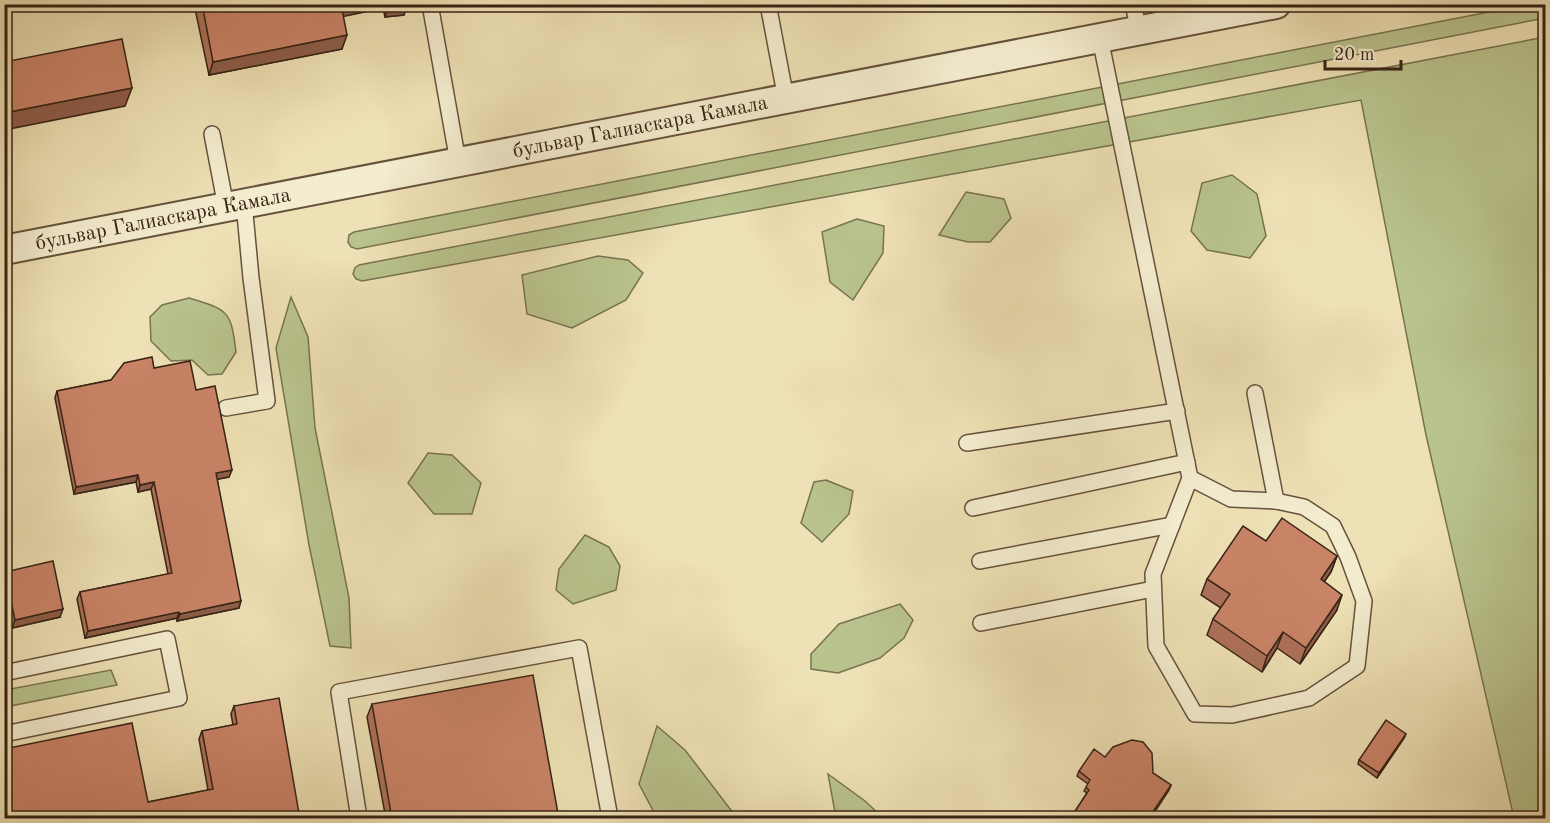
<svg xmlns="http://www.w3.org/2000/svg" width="1550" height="823" font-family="'Old Standard TT',serif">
<rect width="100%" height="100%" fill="#eee1b5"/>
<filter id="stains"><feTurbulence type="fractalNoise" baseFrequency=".00333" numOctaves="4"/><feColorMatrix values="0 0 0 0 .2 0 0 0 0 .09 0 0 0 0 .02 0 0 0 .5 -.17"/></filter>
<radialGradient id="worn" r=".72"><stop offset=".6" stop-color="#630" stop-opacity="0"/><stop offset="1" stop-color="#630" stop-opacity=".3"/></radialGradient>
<!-- green -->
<g fill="#b9c38d" stroke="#787351" stroke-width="1.5">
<path d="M1525,5H1545V18L357,249L351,247L348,242L349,235L354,232Z"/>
<path d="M1545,37V818H1514L1426,435L1361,100L362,281L356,279L353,274L355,268L359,265Z"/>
<path d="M1232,175L1257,194L1266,236L1250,258L1207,250L1191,231L1202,183Z"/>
<path d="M966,192L1004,199L1011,218L990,242H968L939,235Z"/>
<path d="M857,219L884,226L883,253L853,300L830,282L822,232Z"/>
<path d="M598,256L628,260L643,273L626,300L572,328L527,314L522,275Z"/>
<path d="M291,297L308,337L315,428L349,598L351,648L330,646L309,545L276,348Z"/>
<path d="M189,298C229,310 231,311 236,352L222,374L208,375L192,360L171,361L151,341L150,317L162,305Z"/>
<path d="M428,453L452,455L481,483L472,514H434L408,483Z"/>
<path d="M826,480L853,491L849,514L822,542L801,523L814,482Z"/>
<path d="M585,535L609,547L620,566L616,590L573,604L556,590L559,569Z"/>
<path d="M900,604L913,620L904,638L880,658L838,673L811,669V654L839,624Z"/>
<path d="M111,670L117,685L5,707V690Z"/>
<path d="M657,726L685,750L737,818H657L639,784Z"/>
<path d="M828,774L865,801L883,818H836Z"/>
</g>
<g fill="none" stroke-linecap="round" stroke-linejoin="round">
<defs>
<g id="service">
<path d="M430,4L458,162"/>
<path d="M768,4L786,99"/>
<path d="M1133,4L1139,31"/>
<path d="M1100,38L1190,478L1153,574L1156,646L1195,714L1232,715L1309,698L1357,666L1364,601L1348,557L1333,526L1304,507L1276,501L1231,499L1190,478"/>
<path d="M212,134L226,207"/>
<path d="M1255,393L1276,501"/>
<path d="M226,408L267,401L251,278L244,203"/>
<path d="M967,443L1177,411"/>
<path d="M973,508L1187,462"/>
<path d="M980,561L1172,525"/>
<path d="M981,623L1153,589"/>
<path d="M4,673L167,639L179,698L4,734"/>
<path d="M359,818L339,692L579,648L610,818"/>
</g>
<g id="minor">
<path id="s1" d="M4,250L1276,4"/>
</g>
</defs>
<!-- service casing -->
<use href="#service" stroke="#65523d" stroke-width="18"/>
<!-- minor casing -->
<use href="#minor" stroke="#65523d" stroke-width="32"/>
<!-- service -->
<use href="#service" stroke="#f4eccf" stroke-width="15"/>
<!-- minor -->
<use href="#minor" stroke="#f4eccf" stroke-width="28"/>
</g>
<!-- wall -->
<g fill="#ad7159" stroke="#372315" stroke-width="1.5">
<path d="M194,4H407L404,15L385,17L383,8L343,16L342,49L209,75Z"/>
<path d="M154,368L196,390L229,477L217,479L239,608L177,621V618L85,638L77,599L80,592L168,574L151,489L138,492L136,482L74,494L55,398L57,391L111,380Z"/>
<path d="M1266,541L1337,556L1331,572L1324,582L1337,610L1300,664L1277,648L1262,672L1207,635L1213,619L1221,608L1201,595L1207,579Z"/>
<path d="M5,572L60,617L12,628L4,593Z"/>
<path d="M372,704L559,819H386L367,717Z"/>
<path d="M234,706L300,819L148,802L208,790L199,739L202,731L233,725L231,714Z"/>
<path d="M1404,738L1377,778L1358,764L1359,760Z"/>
<path d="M1105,757L1153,773L1171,785L1169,790L1150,819H1070L1087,793L1084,791L1088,784L1077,776L1079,771Z"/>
</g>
<!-- shaded-wall -->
<g fill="#8d5c48" stroke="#372315" stroke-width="1.5">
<path d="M341,4H384L383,8L336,18Z"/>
<path d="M389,4H407L404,15L385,17Z"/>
<path d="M347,35L342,49L209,75L213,62Z"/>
<path d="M132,88L125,106L4,130V113Z"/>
<path d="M232,470L229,477L214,480L216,473Z"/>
<path d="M138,475L136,482L74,494L76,487Z"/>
<path d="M154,482L151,489L138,492L140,485Z"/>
<path d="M1337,556L1331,572L1315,595L1321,579Z"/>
<path d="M1342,595L1337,610L1300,664L1306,648Z"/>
<path d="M241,601L239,608L177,621L180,614Z"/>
<path d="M63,609L60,617L12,628L15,620Z"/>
<path d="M179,612L177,618L85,638L88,631Z"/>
<path d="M1283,632L1277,648L1262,672L1267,656Z"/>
<path d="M1406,734L1404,738L1377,778L1379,773Z"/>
<path d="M1171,785L1169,790L1150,819H1148Z"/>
</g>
<!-- building -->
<g fill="#c98367" stroke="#372315" stroke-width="1.5">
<path d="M202,4H341L347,35L213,62Z"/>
<path d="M122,39L132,88L4,113V62Z"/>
<path d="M152,357L154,368L190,361L196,390L215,386L232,470L216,473L241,601L180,614L179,612L88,631L80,592L172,573L154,482L140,485L138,475L76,487L57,391L111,380L124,363Z"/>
<path d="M1282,518L1337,556L1321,579L1342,595L1306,648L1283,632L1267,656L1213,619L1230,594L1207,579L1243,526L1266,541Z"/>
<path d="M53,561L63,609L15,620L5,572Z"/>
<path d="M533,675L559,819H392L372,704Z"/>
<path d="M279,698L300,819H4V749L132,723L148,802L213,789L202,731L237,724L234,706Z"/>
<path d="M1386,720L1406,734L1379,773L1359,760Z"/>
<path d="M1132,740L1143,742L1152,753L1153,773L1171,785L1148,819H1125L1119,814L1116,819H1070L1089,790L1086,787L1090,780L1079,771L1094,749L1105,757L1113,747Z"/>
</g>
<g text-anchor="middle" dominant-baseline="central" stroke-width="4.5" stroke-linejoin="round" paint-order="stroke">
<!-- street labels -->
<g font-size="21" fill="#372315" stroke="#f4eccf">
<text stroke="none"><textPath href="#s1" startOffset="648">бульвар Галиаскара Камала</textPath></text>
<text stroke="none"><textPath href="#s1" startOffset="162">бульвар Галиаскара Камала</textPath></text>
</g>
</g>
<!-- margin -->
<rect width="1550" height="823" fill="none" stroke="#eee1b5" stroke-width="24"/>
<rect x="6" y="6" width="1538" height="811" fill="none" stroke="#372315" stroke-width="3"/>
<rect x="12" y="12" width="1526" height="799" fill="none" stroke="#372315" stroke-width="1.5"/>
<!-- scale -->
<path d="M1325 60v9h76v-9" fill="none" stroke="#372315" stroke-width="3"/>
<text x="1334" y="60" font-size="18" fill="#372315" stroke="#f4eccf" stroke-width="4.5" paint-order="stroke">20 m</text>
<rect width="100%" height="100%" filter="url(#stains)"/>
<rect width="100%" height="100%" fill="url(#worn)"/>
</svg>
